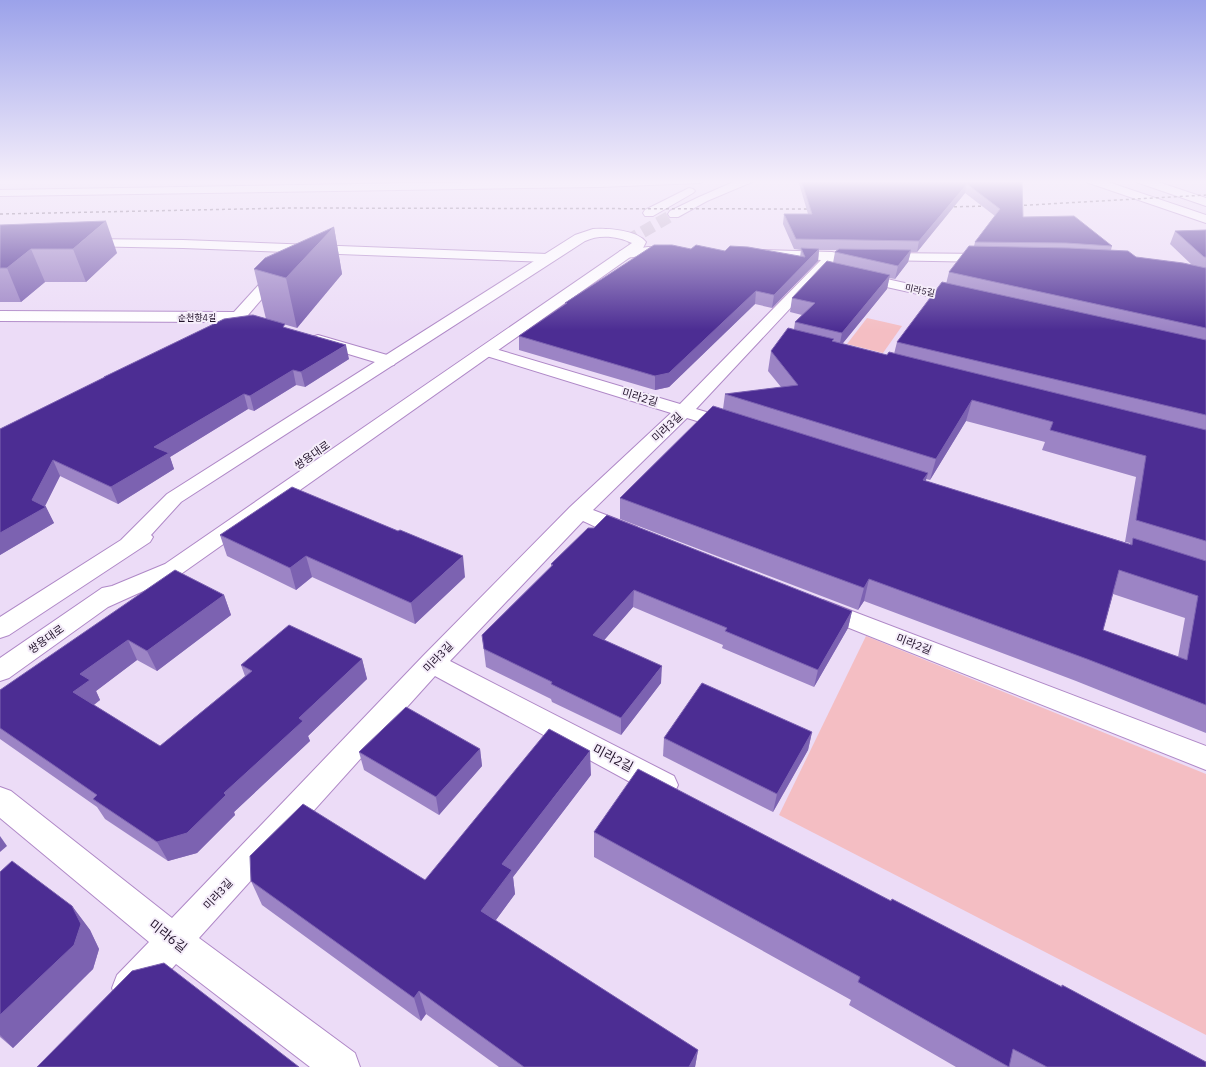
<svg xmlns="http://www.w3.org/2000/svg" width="1206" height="1067" font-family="'IBM Plex Sans','Noto Sans KR',sans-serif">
<rect width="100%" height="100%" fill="#ecdcf7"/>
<!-- green -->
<g fill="#f4bec3">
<path d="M867,318L902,326L883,353L847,344Z"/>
<path d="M866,636L1206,774V1035L779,815Z"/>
</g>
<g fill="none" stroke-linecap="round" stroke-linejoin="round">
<!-- major-tunnel -->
<path stroke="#c4b4ce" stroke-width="12" stroke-dasharray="12 6" stroke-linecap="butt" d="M627,241L674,214"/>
<defs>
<g id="minor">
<path d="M606,180H705L700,183L599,187L0,196V190Z"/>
<path d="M84,239L183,240L548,254L553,255L555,258L553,261L548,262L183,248L79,246L77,243L79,240Z"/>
<path d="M648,247L679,248L681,251L679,254C669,256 659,255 649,255C640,255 630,259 620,257L618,254L620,251Z"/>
<path d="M761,250L832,252L837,253L839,256L696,409L737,421L739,425L737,429L730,431L687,418L593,510L637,527L640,532L637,537C620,541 599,528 583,521L450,661L674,776L678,785L674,794L663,798L652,794L435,676L199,938L355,1053L360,1067H310L176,964L143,1001L130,1006L117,1001L112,988L117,975L149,942L0,818V787L11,791L172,918L423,656L570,507L671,413L480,354L478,351L480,348L486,346L492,348L680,404L821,260L756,257L754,254L756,251Z"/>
<path d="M881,253L990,254L995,255L997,258L995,261L990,262L876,260L874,257L876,254Z"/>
<path d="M279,267L284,268L286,271L248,315L274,322L276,325L274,328C261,331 251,321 240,322C233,323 229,327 222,325L220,322L0,321V311L234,312L274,268Z"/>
<path d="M860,273L963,296L968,297L970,300L968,303L963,304L855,280L853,277L855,274Z"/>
<path d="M318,335L394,357L396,361L394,365L388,366L312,343L310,340L312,337Z"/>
<path d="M823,600L1206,746V770L814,614L811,608L814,602Z"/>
</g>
<g id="major">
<path d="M738,180H753L752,182L707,201L678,217H670L668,214L670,211L699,197Z"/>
<path d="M1085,180H1102L1206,215V223L1086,182Z"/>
<path d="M1135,180H1152L1206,198V206L1136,182Z"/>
<path d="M689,188L693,189L695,191L693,193L653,216H645L643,213L645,210Z"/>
<path d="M593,229C607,228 637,230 646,242L643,248L181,574L108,607L9,678L0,681V658L102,588L112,586L165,564L632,243C618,236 599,234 585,241L181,502L151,535L153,537L150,542L9,635L0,638V617L121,540L167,494L575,235Z"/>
</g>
</defs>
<!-- minor casing -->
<use href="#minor" stroke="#af88c7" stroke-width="2"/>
<!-- major casing -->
<use href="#major" stroke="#af88c7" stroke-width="2"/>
<!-- minor -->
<use href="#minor" fill="#fff" fill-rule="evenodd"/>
<!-- major -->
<use href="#major" fill="#fff" fill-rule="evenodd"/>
<!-- rail -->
<g stroke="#56465f" stroke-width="1.5" stroke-dasharray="3 3" stroke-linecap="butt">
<path d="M1012,206L1206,195"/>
<path d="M942,207L994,206"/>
<path d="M0,214L288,208L818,209"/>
</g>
</g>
<!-- wall -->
<g fill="#9c84c5" fill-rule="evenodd">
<path d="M0,180H12L0,181Z"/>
<path d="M798,180H1022L1023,217L1112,246L1111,250L1136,257L1192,265L1170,244L1175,231L1206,230V733L1076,681L864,601L858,610L620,519V498L723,409L725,394L781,387L768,371L771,351L794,329L795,322L802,315L790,312L792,298L833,263L835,252L837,250H819L818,261L772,308L755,304L669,387L655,390L519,350V336L565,305V303L691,249L800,257L801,250L794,249L783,224L784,214H808ZM965,193L995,216L975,242L974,246L949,272L946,284L897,342L894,354L887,355L842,344L887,289L889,278L895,279L908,262L911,252H917ZM966,421L1045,442L1042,450L1136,477L1125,542L1130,543V544L925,481L926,479L930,480ZM1113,594L1185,618L1178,657L1103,630Z"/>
<path d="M0,225L117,253L86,282H45L21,302H0Z"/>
<path d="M334,227L342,274L297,328L266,319L254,269Z"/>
<path d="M286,328L349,359L305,387L296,385L254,411L248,409L170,457L174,469L118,504L60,476L45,506L46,507L54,523L0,555V429L104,378V377Z"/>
<path d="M220,535L465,577L415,624L312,577L296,590L227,556Z"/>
<path d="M551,564L852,611L848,628L814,687L722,648L723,645L633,607L604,640L661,683L621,735L552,702L551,699L486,667L482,635L551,566Z"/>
<path d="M224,595L231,615L157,671L137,660L96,691L100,700L94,705L160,746L245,676L241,665L362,659L367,679L308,736L310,741L234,812L235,815L197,853L168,861L105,819L97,807L0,739V690Z"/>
<path d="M812,732L808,750L773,812L663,756L664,738Z"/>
<path d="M480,749L482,766L439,815L364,770L359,752Z"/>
<path d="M591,775L513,877L515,894L495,921L698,1050L695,1067H499L426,1014L421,1021L262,905L251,881L425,880Z"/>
<path d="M594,832L891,901L1061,987L1062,985L1206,1067H956L849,1005L851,1000L594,857Z"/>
<path d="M0,872L72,906L90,930L99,949L93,969L13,1048L0,1037Z"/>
</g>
<!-- shaded-wall -->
<g fill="#7c62b1">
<path d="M967,184L965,193L917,252L919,241Z"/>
<path d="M106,221L117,253L86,282L73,249Z"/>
<path d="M334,227L342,274L297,328L286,278Z"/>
<path d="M31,249L45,282L21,302L7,268Z"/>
<path d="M819,249L818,261L772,308L774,295Z"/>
<path d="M911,250L908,262L895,279L898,266Z"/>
<path d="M890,275L887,289L839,348L842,333Z"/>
<path d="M756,291L755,304L669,387L655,390V376Z"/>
<path d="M346,345L349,359L305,387L301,372Z"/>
<path d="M293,370L296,385L254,411L250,396Z"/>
<path d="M244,394L248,409L170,457L174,469L118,504L111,487L154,447Z"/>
<path d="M972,400L966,421L930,480L936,459Z"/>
<path d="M53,460L60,476L44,508L46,507L54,523L0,555V533L32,500Z"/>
<path d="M928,473L922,494L923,480Z"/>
<path d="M306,556L312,577L296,590L290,568Z"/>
<path d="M463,556L465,577L415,624L411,603Z"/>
<path d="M869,579L864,601L858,610L864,588Z"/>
<path d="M634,590L633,607L593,653V635Z"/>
<path d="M224,595L231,615L157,671L147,651Z"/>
<path d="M852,611L848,628L814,687L818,670Z"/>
<path d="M128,640L137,660L96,691L100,700L84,712L73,692L80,674Z"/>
<path d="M362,659L367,679L308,736L310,741L234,812L235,815L197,853L168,861L157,842L224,793L299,718Z"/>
<path d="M662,666L661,683L621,735V718Z"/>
<path d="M812,732L808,750L773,812L777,794Z"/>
<path d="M480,749L482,766L439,815L436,797Z"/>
<path d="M590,751L591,775L513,877L515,894L485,935L481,911L502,864Z"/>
<path d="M0,836L7,846L0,852Z"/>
<path d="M72,906L90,930L99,949L93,969L13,1048L0,1035V1015Z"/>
<path d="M419,991L426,1014L421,1021L414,998Z"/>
<path d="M698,1050L695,1067H689Z"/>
</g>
<!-- building -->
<g fill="#4c2d93" stroke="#7c62b1" fill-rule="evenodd">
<path d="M801,180H1022L1023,217L1074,216L1112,246L1066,243L975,242L1000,209L967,184L919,241L796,239L784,214H812Z"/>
<path d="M106,221L73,249H31L7,268H0V225Z"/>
<path d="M334,227L286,278L254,269L265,258Z"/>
<path d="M1206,230V257H1204L1175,231Z"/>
<path d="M654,245H672L691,249L696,245L725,251L730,246L748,247L805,257L801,248L819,249L774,295L756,291L669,373L655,376L519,336L567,303H565Z"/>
<path d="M969,246L1069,248L1128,251L1136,257L1183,263L1206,268V328L949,272Z"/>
<path d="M839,249L911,250L898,266L835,252Z"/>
<path d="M827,261L890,275L842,333L795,322L815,303L792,298Z"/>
<path d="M942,282L1206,340V415L897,342Z"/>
<path d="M253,315L285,324L283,327L346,345L301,372L293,370L250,396L244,394L154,447L169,453L111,487L53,460L32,500L46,507L0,533V429L105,377H104L224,319Z"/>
<path d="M788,328L834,339L832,341L887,355L889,352L1206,430V541L1136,520L1146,456L1050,430L1053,422L972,400L936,459L725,394L798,385L771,351Z"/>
<path d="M713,406L928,473L923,480L1132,545L1133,538L1206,561V705L1087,659L869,579L864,588L620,498ZM1119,570L1198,596L1187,660L1103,630Z"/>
<path d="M292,487L398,531L400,530L463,556L411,603L306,556L290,568L220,535Z"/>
<path d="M607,515L852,611L818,670L725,631L727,628L634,590L593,635L662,666L621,718L551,684L552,682L484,649L482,635L553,565L551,564L588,528H594Z"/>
<path d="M175,570L224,595L147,651L128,640L80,674L90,680L73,692L160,746L252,671L241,665L289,625L362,659L299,718L303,721L224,793L226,795L187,833L157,842L93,799L97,795L0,728V690Z"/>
<path d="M702,683L812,732L777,794L664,738Z"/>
<path d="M406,707L480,749L436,797L359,752Z"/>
<path d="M549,729L590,751L502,864L512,870L481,911L698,1050L689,1067H524L419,991L414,998L251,881L250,856L303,804L425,880Z"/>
<path d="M638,769L891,901L892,899L1062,987V985L1206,1062V1067H1047L1013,1049L1009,1067L858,982L860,977L594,832Z"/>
<path d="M12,861L72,906L81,924L74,945L0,1015V872Z"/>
<path d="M164,963L299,1067H37L132,971Z"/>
</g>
<!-- sky -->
<linearGradient id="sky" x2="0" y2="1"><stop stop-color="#9ba2ea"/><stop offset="0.55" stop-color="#f6effb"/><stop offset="1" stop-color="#f6effb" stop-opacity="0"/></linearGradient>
<rect width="1206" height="330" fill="url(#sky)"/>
<g text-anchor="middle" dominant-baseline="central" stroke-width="4" stroke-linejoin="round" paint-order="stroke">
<!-- far-street labels -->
<g font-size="9" fill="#22132b" stroke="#f5edfa">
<text transform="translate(920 290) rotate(12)">미라5길</text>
<text x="197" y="317">순천향4길</text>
</g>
<!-- street labels -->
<g font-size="11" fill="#22132b" stroke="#f5edfa">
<text transform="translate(640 397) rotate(17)">미라2길</text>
<text transform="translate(667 427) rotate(-43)">미라3길</text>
<text transform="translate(312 455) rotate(-35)">쌍용대로</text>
<text transform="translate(46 639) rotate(-35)">쌍용대로</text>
<text transform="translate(914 644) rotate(21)">미라2길</text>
<text transform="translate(438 657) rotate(-46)">미라3길</text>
<text transform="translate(218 894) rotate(-47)">미라3길</text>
</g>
<!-- near-street labels -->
<g font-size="13" fill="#22132b" stroke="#f5edfa">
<text transform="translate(613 758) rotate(28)">미라2길</text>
<text transform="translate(168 936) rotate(38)">미라6길</text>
</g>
</g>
</svg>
